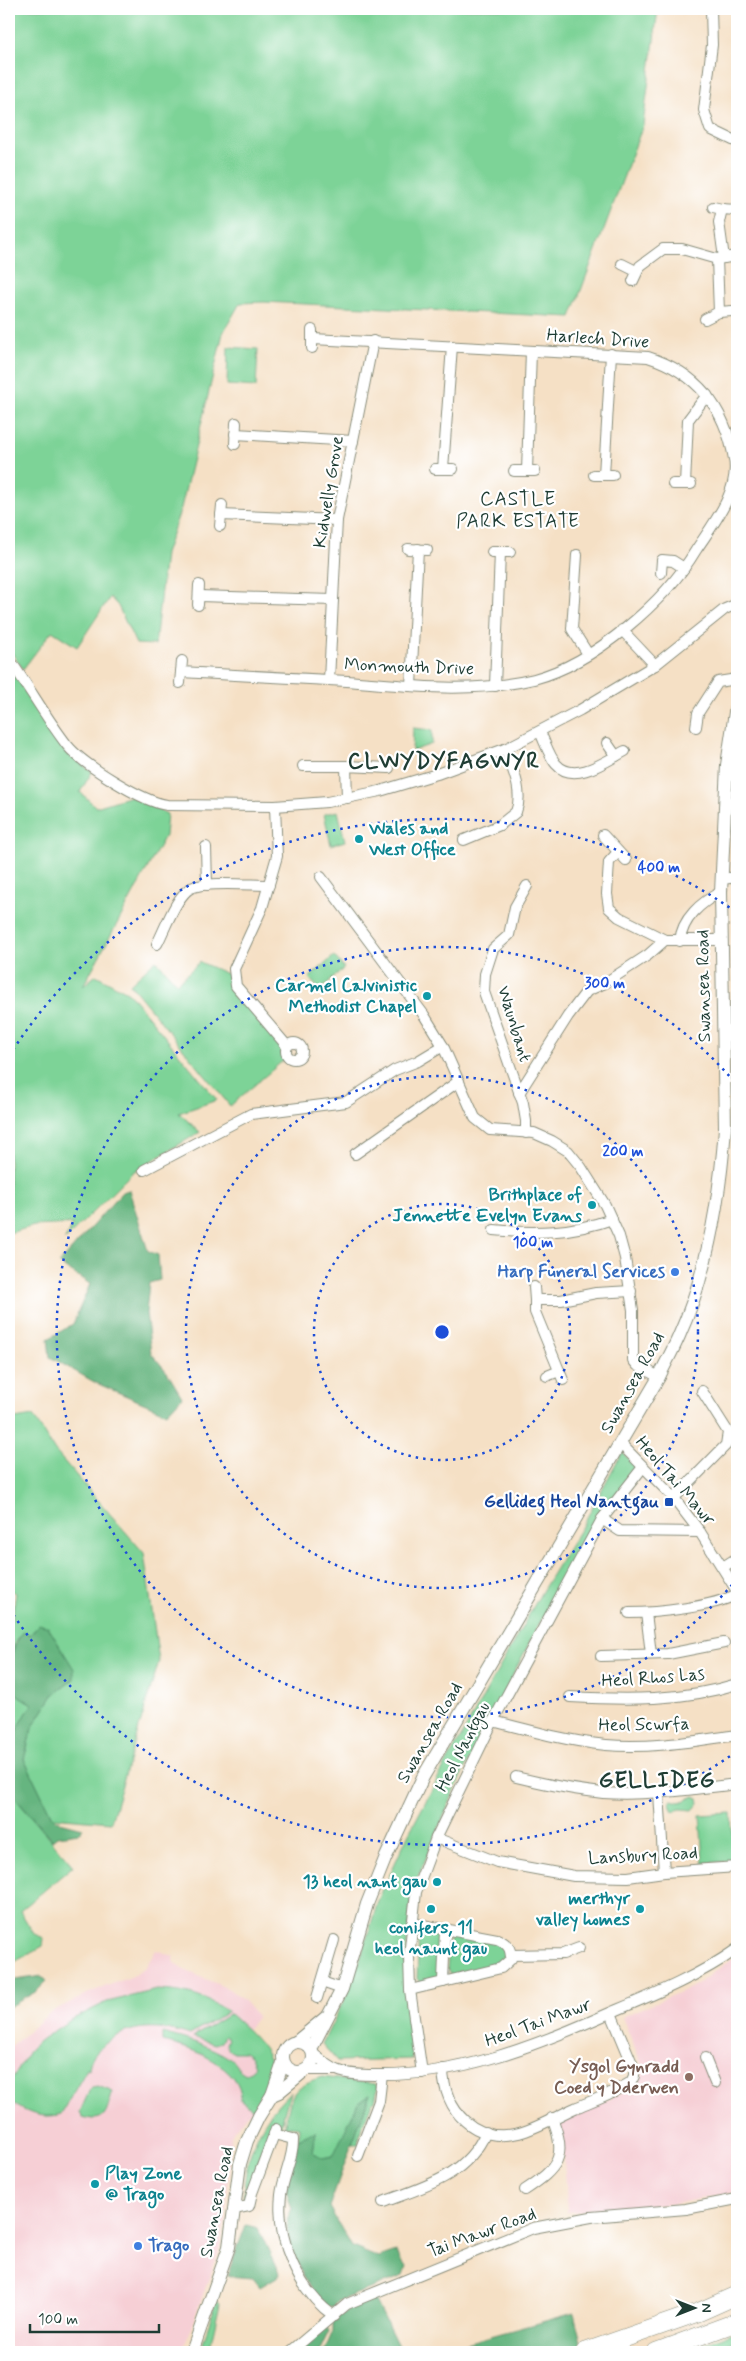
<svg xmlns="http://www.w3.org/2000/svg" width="746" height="2361" font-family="Mynerve,sans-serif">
<rect width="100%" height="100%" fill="#fff"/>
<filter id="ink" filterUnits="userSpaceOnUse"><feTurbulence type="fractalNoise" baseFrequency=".02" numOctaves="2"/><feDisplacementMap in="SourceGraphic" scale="10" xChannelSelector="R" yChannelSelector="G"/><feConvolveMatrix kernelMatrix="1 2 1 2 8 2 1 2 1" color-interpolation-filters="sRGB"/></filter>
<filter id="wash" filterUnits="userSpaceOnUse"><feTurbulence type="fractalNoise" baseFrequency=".0096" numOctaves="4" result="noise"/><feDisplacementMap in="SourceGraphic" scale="20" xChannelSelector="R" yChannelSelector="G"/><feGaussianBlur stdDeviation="1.12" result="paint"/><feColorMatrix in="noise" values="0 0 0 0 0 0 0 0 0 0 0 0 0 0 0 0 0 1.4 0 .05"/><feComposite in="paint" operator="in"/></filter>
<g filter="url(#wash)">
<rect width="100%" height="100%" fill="#f5e0c5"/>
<!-- built -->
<g fill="#f6cfd5">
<path d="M156,1950L173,1956L175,1963L182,1969L229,1989L244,2001L257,2016L247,2030L257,2040L272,2063L271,2075L263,2092L253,2109L234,2130L231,2137L225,2223L218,2254L182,2352H9V2048L51,2012L89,1993L133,1976L145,1968Z"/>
<path d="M737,1955V2191L675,2204L567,2212L566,2181L559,2123L638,2085L644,2070L622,2017L696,1985Z"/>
</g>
<!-- green -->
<g fill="#7dd397" stroke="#4e8866">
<path d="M9,9H658L643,125L571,317L264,302L240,303L223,333L181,508L165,554L155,645L136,644L118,606L110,597L77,647L52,631L23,669L9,649Z"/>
<path d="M228,347L258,349L256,387L227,385Z"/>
<path d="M9,667L64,751L92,772L80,792L96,807L131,796L167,814L165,836L83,986L96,975L129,993L217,1100L179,1113L200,1132L133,1172L64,1241L73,1224L34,1226L9,1233Z"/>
<path d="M413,728L432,730V744L412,751Z"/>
<path d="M338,811L345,841L331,845L324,814Z"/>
<path d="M334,956L344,968L320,990L309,978Z"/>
<path d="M156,960L177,983L200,962L227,974L234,993L282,1045L281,1053L285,1059L230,1106L130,984Z"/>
<path d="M33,1416L55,1451L144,1553L159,1661L111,1822L52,1817L24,1759L32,1728L53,1695L74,1679L30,1635L24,1632L15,1642L9,1669V1624L12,1619L16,1593L9,1590V1420Z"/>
<path d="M622,1452L637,1467L596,1523L538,1626L460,1778L412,1891L405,1963L412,2059L337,2061L322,2044L346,1996L361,1957L379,1898L408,1835L438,1778L541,1593L584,1523Z"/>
<path d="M9,1674L18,1695L32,1704L9,1745Z"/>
<path d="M9,1791L73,1866L20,1911L34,1934L44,1938L43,1946L9,1965Z"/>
<path d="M694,1796L698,1798L699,1803L693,1810L681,1809L673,1811L669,1803L671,1800L681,1802Z"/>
<path d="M731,1813L733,1854H735L736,1861L703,1863L700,1815Z"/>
<path d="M419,1929L442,1931V1977L421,1983L417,1979Z"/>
<path d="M456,1934L505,1944L510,1959L499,1966L453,1976L447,1969L450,1936Z"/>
<path d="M157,1990C184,1991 205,1996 228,2012L190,2035C160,2025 131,2023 105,2044C96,2051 90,2057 89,2070L87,2069L61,2114C42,2120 23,2112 9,2100V2084L31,2048L42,2039L67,2022L107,2002Z"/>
<path d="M230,2014C244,2027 276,2052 271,2074C268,2086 259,2098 253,2109L241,2100C243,2066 190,2047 162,2042V2033C182,2038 212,2046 229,2058C236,2063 237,2070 246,2074L253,2069L255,2065L251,2057L244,2052H234L228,2049L226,2044L228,2038L224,2036L221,2042L215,2044L193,2037Z"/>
<path d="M322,2077L375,2084L378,2087L375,2101L372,2102L358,2139L359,2144H352L370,2094L358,2103L334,2156L322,2158L313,2152L316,2132L298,2139L299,2127L289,2126L283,2132C292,2099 286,2088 322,2077Z"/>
<path d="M98,2086L113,2092C106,2111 107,2124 83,2117L80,2112L90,2089L92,2087Z"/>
<path d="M290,2092L280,2129L277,2123L271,2127L245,2197L248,2199L244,2204C242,2163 258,2121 290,2092Z"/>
<path d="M217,2300L220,2303L209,2352H205L203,2342Z"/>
<path d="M737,2331V2352H733L735,2351L733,2342L684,2352Z"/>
</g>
<!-- forest -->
<g fill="#66b580" stroke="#42795a">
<path d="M129,1190L148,1251L158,1255L160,1280L149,1283L146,1313L151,1353L167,1372L182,1397L167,1413L96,1383L50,1357L48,1339L73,1324L90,1284L59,1264L122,1192Z"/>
<path d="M39,1624L48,1627L74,1669V1679L53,1695L32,1728L24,1759L52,1817L60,1822L83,1828L79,1833L57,1836L52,1840L9,1791L11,1765L9,1764L11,1740L32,1704C28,1701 23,1699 19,1696C1,1679 11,1647 24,1631L30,1635Z"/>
<path d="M42,1976L47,1981L37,1991L9,2007V1981Z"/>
<path d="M370,2094L329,2207L352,2247L379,2258L396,2252L406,2267L403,2276L338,2301L333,2308C311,2301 285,2245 287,2222C287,2218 291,2212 292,2208L286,2191L298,2139L316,2131L313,2152L322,2158L333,2156L358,2103Z"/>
<path d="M246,2225L258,2228L280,2275L260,2287L253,2278L227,2276Z"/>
<path d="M369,2301H376L401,2352H324L333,2331V2321L354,2306Z"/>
<path d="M574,2313L582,2346L564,2352H433Z"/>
<path d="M328,2326L329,2331L319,2352H298Z"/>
</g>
</g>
<g filter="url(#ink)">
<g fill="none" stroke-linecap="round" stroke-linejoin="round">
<defs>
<g id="minor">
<path d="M711,9L712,45L704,110L710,129L737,142"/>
<path d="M713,207L722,209L719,222L724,258"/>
<path d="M722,209L736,210"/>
<path d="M622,264L636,271"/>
<path d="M633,281L640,266L663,249H682L717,259L737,256"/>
<path d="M719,312L732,311"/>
<path d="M705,319L719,312L717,259"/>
<path d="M312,330V348"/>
<path d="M235,434L353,441"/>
<path d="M235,444L236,423"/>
<path d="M435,469H453"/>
<path d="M443,469L452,346"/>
<path d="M514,471H535"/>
<path d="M527,471L531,351"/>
<path d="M594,475H613"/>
<path d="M604,475L611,354"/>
<path d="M673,484H691"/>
<path d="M685,484L688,420L707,395"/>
<path d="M221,515L337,520"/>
<path d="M220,526L222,505"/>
<path d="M408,549L427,550"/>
<path d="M492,552H510"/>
<path d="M577,555L572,629L588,654"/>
<path d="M661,573L662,560L673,561L684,568"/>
<path d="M199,596L333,600"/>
<path d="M198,605L199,585"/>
<path d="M622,630L655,665"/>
<path d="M9,659C29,687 46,718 67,745C82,764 143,802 167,805L275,806L327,802L380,791L437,774L505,749L580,710L655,665L725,609L737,604"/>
<path d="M181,672C237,675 292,678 347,681C409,686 473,694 534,679C594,663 665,602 696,550C713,524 740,491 734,459C725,408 698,373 648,357L313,339"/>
<path d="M329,680L337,520L373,341"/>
<path d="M180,683L182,661"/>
<path d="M411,686L418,549"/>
<path d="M495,686L500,552"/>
<path d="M696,727L698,713L718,682L737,679"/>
<path d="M540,732C545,742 549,756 556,764C574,785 608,760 625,751"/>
<path d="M607,743L616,756"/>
<path d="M303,766H346"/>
<path d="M347,798L346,766L389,768"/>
<path d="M275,806L277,856L262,908L234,969L236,986L287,1046"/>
<path d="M603,835L626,860"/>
<path d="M464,840L500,825L516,812C524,791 512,768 505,749"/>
<path d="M206,847L207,885"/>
<path d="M618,852L609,862L607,894L609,908L619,917L665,940H721"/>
<path d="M321,877L424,1015L443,1046L475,1118L490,1130L534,1133L552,1141L568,1151L581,1167L605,1205L619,1236L625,1258L633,1310V1360L637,1365L659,1377"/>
<path d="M722,879L737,877"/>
<path d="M680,941C682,919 701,902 721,892"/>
<path d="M157,944C164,931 177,894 191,888C205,881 251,885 269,885"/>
<circle cx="294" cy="1051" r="8"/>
<path d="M519,1093L568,1016L587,991L605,983L648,955L665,940"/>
<path d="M526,1133V1121L523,1103L484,992L485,974L493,949L509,935L515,907L527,886"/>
<path d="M355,1154L459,1081"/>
<path d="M144,1170L251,1114L346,1102L395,1070L418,1061L443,1046"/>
<path d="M494,1230C535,1234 573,1233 612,1219"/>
<path d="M534,1287L535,1300"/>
<path d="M547,1376L559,1371"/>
<path d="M563,1380L535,1312V1300H561L596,1293L631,1291"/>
<path d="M620,1443L674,1498L700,1532L737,1591"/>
<path d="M674,1498L726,1445L728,1432L702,1391"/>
<path d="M602,1519L620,1531L700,1532"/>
<path d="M723,1567L737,1558"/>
<path d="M629,1613C656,1613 714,1607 737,1594"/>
<path d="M646,1613L651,1654"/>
<path d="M601,1656L668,1654L724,1643"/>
<path d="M570,1697C625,1700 683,1701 737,1684"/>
<path d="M493,1721C531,1731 567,1741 606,1745C650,1749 695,1741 737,1735"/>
<path d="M516,1777C545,1784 573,1790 603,1793C648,1796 693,1789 737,1784"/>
<path d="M659,1793L664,1872"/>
<path d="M436,1838L497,1862L574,1876L628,1877L664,1872L737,1867"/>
<path d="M511,1955L563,1954L579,1948"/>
<path d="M322,1982L342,1989"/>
<path d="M443,1982L445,1930"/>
<path d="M410,1990L501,1968L511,1959C511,1948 508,1944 497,1939L412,1923"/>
<path d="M317,1998L334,1940"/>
<path d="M312,2053C320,2059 329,2067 337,2070C348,2075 363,2075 375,2075C457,2077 538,2045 612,2012C655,1994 699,1976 737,1949"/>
<path d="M705,2058L715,2083"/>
<path d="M443,2069C444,2111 475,2144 519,2133C538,2128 557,2116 575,2108C594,2100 614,2093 631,2082L634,2076V2068L611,2013"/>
<path d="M307,2070H336"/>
<path d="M422,2073L410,1990L409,1957L416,1892L436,1838L493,1721L602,1519L643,1467"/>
<path d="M274,2134L293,2139C294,2157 283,2176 281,2195C276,2239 298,2291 334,2316"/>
<path d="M358,2156L379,2101L382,2075"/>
<path d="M525,2190C558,2168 568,2157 552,2118"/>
<path d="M383,2202C424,2187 467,2176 486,2132"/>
<path d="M234,2209L249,2206L252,2193L276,2129"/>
<path d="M290,2352L347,2304L533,2228L591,2217L686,2209L737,2199"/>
</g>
<g id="tertiary">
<circle cx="298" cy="2057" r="15"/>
<path d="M296,2042L325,2018"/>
<path d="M311,2049L342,1989L367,1904L385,1859L423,1777L659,1377C665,1364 673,1350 679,1336C708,1272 720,1197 725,1128L721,892L727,765L737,699"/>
<path d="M272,2095L279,2092L303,2072"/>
<path d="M192,2352L229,2247L240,2164L247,2141L259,2116L272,2095L283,2063"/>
</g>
<g id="trunk">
<path d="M585,2352L699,2312L737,2295"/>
<path d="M656,2352L737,2322"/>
</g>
</defs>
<!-- minor casing -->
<use href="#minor" stroke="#8a8e7c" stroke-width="12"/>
<!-- tertiary casing -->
<use href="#tertiary" stroke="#8a8e7c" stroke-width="14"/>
<!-- trunk casing -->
<use href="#trunk" stroke="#8a8e7c" stroke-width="19"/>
<!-- minor -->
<use href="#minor" stroke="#fff" stroke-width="10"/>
<!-- tertiary -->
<use href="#tertiary" stroke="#fff" stroke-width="12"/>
<!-- trunk -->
<use href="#trunk" stroke="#fff" stroke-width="18"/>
</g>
</g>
<!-- distance rings -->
<g fill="none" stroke="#1d4ed8" stroke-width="2.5" stroke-dasharray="2.5 5">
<circle cx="442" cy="1332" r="128"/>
<circle cx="442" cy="1332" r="256"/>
<path d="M737 1579A385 385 0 1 1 737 1085"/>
<path d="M736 1752A513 513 0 0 1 9 1608M9 1056A513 513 0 0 1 736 912"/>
</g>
<!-- markers -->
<g fill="#0f9aa8" stroke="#fff" stroke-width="2">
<circle cx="359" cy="839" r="5"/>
<circle cx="427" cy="996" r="5"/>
<circle cx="592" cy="1205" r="5"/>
<circle cx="437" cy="1882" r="5"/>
<circle cx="431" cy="1909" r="5"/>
<circle cx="640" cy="1909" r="5"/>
<circle cx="95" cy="2184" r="5"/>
</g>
<g fill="#3f7fe0" stroke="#fff" stroke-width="2">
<circle cx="675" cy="1272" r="5"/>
<circle cx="138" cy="2246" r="5"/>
</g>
<rect fill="#1a4fb4" stroke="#fff" stroke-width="2" x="664" y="1497" width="10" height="10" rx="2.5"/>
<circle fill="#8d6e63" stroke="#fff" stroke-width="2" cx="689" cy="2077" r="5"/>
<g text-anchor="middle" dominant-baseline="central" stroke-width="4.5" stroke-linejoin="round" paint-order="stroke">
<!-- street labels -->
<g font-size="18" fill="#1f3d34" stroke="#fff">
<text transform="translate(598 339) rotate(4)">Harlech Drive</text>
<text transform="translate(329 492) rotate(-81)">Kidwelly Grove</text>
<text transform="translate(409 667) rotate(2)">Monmouth Drive</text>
<text transform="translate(704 986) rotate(-91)">Swansea Road</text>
<text transform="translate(514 1024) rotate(73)">Waunbant</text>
<text transform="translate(633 1383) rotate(-61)">Swansea Road</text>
<text transform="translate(675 1481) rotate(49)">Heol Tai Mawr</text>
<text transform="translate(653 1678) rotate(-4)">Heol Rhos Las</text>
<text transform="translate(644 1725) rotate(-1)">Heol Scwrfa</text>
<text transform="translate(430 1733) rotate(-60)">Swansea Road</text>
<text transform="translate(463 1747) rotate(-63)">Heol Nantgau</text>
<text transform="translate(643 1856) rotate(-3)">Lansbury Road</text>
<text transform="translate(538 2023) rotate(-20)">Heol Tai Mawr</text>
<text transform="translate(217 2202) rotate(-79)">Swansea Road</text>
<text transform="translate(482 2233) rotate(-20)">Tai Mawr Road</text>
</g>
<!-- culture labels -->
<g font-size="18" font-weight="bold" fill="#0d838f" stroke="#fff" text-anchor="end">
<text x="369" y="829" text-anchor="start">Wales and<tspan x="369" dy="21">West Office</tspan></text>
<text x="417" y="986">Carmel Calvinistic<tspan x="417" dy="21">Methodist Chapel</tspan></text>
<text x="582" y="1195">Brithplace of<tspan x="582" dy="21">Jennette Evelyn Evans</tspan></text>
<text x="427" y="1882">13 heol nant gau</text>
<text x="630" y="1899">merthyr<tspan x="630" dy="21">valley homes</tspan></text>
<text x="431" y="1928" text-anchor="middle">conifers, 11<tspan x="431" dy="21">heol naunt gau</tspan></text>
<text x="105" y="2174" text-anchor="start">Play Zone<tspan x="105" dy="21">@ Trago</tspan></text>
</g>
<!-- shop labels -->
<g font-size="18" font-weight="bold" fill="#366cbe" stroke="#fff" text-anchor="end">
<text x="665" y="1272">Harp Funeral Services</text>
<text x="148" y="2246" text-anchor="start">Trago</text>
</g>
<!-- transit labels -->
<g font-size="18" font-weight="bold" fill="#164399" stroke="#fff" text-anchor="end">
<text x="659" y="1502">Gellideg Heol Nantgau</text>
</g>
<!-- education labels -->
<g font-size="18" font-weight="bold" fill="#785e54" stroke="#fff" text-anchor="end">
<text x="679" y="2067">Ysgol Gynradd<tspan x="679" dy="21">Coed y Dderwen</tspan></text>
</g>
<!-- neighbourhood labels -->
<g font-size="19" letter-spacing="1" fill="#1f3d34" stroke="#fff">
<text x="518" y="499">CASTLE<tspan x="518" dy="22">PARK ESTATE</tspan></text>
</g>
<!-- district labels -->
<g font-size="22" font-weight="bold" letter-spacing="1" fill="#1f3d34" stroke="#fff">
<text x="444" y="762">CLWYDYFAGWYR</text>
<text x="657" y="1781">GELLIDEG</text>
</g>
</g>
<circle cx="442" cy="1332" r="8" fill="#1d4ed8" stroke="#fff" stroke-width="2.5"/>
<g font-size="15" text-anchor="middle" font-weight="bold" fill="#1d4ed8" stroke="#fff" stroke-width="4.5" stroke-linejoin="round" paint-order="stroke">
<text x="659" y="872">400 m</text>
<text x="605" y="988">300 m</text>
<text x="623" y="1156">200 m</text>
<text x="533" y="1247">100 m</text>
</g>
<!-- margin -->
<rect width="746" height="2361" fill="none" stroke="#fff" stroke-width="30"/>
<!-- north arrow -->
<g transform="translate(694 2308) rotate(90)" stroke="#ffffff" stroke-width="4" paint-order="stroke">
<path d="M0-4L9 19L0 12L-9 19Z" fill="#1f3d34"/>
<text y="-8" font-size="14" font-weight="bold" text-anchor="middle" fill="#1f3d34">N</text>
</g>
<!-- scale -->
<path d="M30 2324v8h129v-8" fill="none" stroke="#1f3d34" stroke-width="2.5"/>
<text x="38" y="2324" font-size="15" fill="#1f3d34" stroke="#ffffff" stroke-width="4" paint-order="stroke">100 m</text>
</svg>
